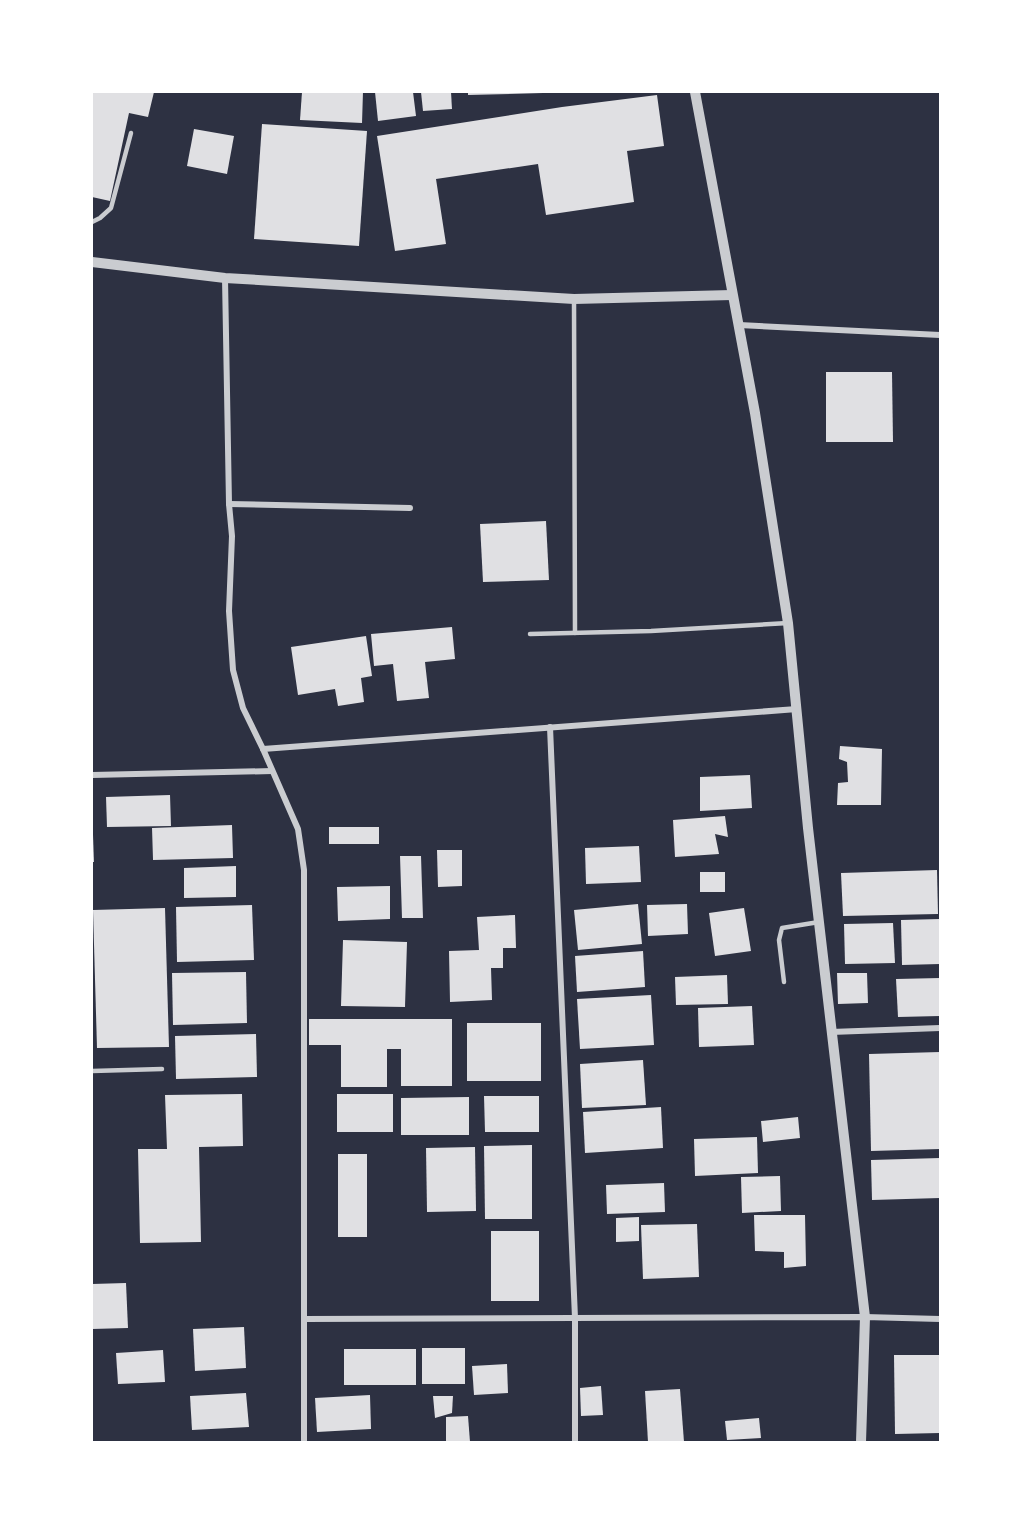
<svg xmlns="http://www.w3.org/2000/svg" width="1032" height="1534" font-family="'Golos Text',sans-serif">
<rect width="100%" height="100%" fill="#2d3142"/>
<!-- building -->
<g fill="#e0e0e3">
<path d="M92,92H154L148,117L129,113L110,201L92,197Z"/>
<path d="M302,92H363L362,123L300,120Z"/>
<path d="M375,92H413L416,116L378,121Z"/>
<path d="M421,92H451L452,109L423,111Z"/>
<path d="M468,92H543V93L468,95Z"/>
<path d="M657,95L664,146L627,151L634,202L546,215L538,164L436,179L446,244L395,251L377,136L562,107Z"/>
<path d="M262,124L367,131L359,246L254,239Z"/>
<path d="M194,129L234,136L227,174L187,166Z"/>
<path d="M826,372H892L893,442H826Z"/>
<path d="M546,521L549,580L483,582L480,524Z"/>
<path d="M452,627L455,659L425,662L429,698L397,701L393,664L374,666L371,634Z"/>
<path d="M366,636L372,676L361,678L364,702L338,706L335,689L298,695L291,647Z"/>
<path d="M840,746L882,749L881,805H837L838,783L848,782L847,762L839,759Z"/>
<path d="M750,775L752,808L700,811V777Z"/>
<path d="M170,795L171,826L107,827L106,797Z"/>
<path d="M725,816L728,837L715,834L719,854L675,857L673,820Z"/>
<path d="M232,825L233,858L153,860L152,828Z"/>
<rect x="329" y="827" width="50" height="17"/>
<path d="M92,835H93L94,862H92Z"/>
<path d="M639,846L641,882L586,884L585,848Z"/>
<path d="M437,850H462V886L438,887Z"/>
<path d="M400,856H421L423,918H402Z"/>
<path d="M236,866V897L184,898V868Z"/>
<path d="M937,870L938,914L843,916L841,873Z"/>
<rect x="700" y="872" width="25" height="20"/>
<path d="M390,886V919L338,921L337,887Z"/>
<path d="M638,904L642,944L578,950L574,910Z"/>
<path d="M687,904L688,934L648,936L647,905Z"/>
<path d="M252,905L254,960L177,962L176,907Z"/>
<path d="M165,908L169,1047L97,1048L93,910Z"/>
<path d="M744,908L751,951L715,956L709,913Z"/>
<path d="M515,915L516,948H503V968H491L492,1000L450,1002L449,951L479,950L477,917Z"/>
<path d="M940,919V964L902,965L901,920Z"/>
<path d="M893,923L895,963L845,964L844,924Z"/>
<path d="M343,940L407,942L405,1007L341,1006Z"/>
<path d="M643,951L645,987L577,992L575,956Z"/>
<path d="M246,972L247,1023L173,1025L172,973Z"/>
<path d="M837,973H867L868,1003L838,1004Z"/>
<path d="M727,975L728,1004L676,1005L675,977Z"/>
<path d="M940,978V1016L898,1017L896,979Z"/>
<path d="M651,995L654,1045L580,1049L577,999Z"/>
<path d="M752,1006L754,1045L699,1047L698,1008Z"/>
<path d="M309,1019H452V1086H401V1049H387V1087H341V1045H309Z"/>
<rect x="467" y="1023" width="74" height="58"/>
<path d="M256,1034L257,1077L176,1079L175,1036Z"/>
<path d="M940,1052V1149L871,1151L869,1054Z"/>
<path d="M643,1060L646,1105L582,1108L580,1064Z"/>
<path d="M242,1094L243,1146L199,1147L201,1242L140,1243L138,1149H167L165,1095Z"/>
<rect x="337" y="1094" width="56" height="38"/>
<path d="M484,1096H539V1132H485Z"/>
<path d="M469,1097V1135H401V1098Z"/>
<path d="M661,1107L663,1148L585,1153L583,1112Z"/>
<path d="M798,1117L800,1138L763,1142L761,1121Z"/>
<path d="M757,1137L758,1173L695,1176L694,1139Z"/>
<path d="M532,1145V1219H485L484,1146Z"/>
<path d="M475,1147L476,1211L427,1212L426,1148Z"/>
<rect x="338" y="1154" width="29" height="83"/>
<path d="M940,1158V1198L872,1200L871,1160Z"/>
<path d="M780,1176L781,1211L742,1213L741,1177Z"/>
<path d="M664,1183L665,1212L607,1214L606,1185Z"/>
<path d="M754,1215H805L806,1266L784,1268V1252L755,1251Z"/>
<path d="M639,1217V1241L616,1242V1218Z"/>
<path d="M697,1224L699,1277L643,1279L641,1225Z"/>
<rect x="491" y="1231" width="48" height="70"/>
<path d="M126,1283L128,1328L92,1329V1284Z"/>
<path d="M244,1327L246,1368L195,1371L193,1329Z"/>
<rect x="422" y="1348" width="43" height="36"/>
<rect x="344" y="1349" width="72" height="36"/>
<path d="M163,1350L165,1382L118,1384L116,1353Z"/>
<path d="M894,1355H940V1433L895,1434Z"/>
<path d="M507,1364L508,1393L474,1395L472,1366Z"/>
<path d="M601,1386L603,1415L581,1416L580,1388Z"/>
<path d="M680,1389L684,1442H648L645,1391Z"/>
<path d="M246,1393L249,1427L192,1430L190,1396Z"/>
<path d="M370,1395L371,1429L317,1432L315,1398Z"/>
<path d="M433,1396H453L452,1413L435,1418Z"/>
<path d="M468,1416L470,1442H446V1417Z"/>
<path d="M759,1418L761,1438L727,1440L725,1421Z"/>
</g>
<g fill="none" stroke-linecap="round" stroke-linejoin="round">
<!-- service -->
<g stroke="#caccd0" stroke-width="4.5">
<path d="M92,222L100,218L111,208L131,133"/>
<path d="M574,300L575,633"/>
<path d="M530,634L651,631L788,623"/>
<path d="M784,982L779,940L782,928L819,922"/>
<path d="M92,1071L162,1069"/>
</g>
<!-- minor -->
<g stroke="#caccd0" stroke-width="6">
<path d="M225,278L229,504L232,536L229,611L233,670L243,708L263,749L298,829L304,870V1442"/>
<path d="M739,325L940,335"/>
<path d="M229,504L410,508"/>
<path d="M550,727L575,1318V1442"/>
<path d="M263,749L797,709"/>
<path d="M92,775L272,771"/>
<path d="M831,1032L940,1028"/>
<path d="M305,1319L865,1317L940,1319"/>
</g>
<!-- tertiary -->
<g stroke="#caccd0" stroke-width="10">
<path d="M695,92L755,413L788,623L808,828L865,1317L861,1442"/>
<path d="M92,262L225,278L574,299L732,295"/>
</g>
</g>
<!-- border -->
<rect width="1032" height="1534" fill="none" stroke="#ffffff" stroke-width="186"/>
</svg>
